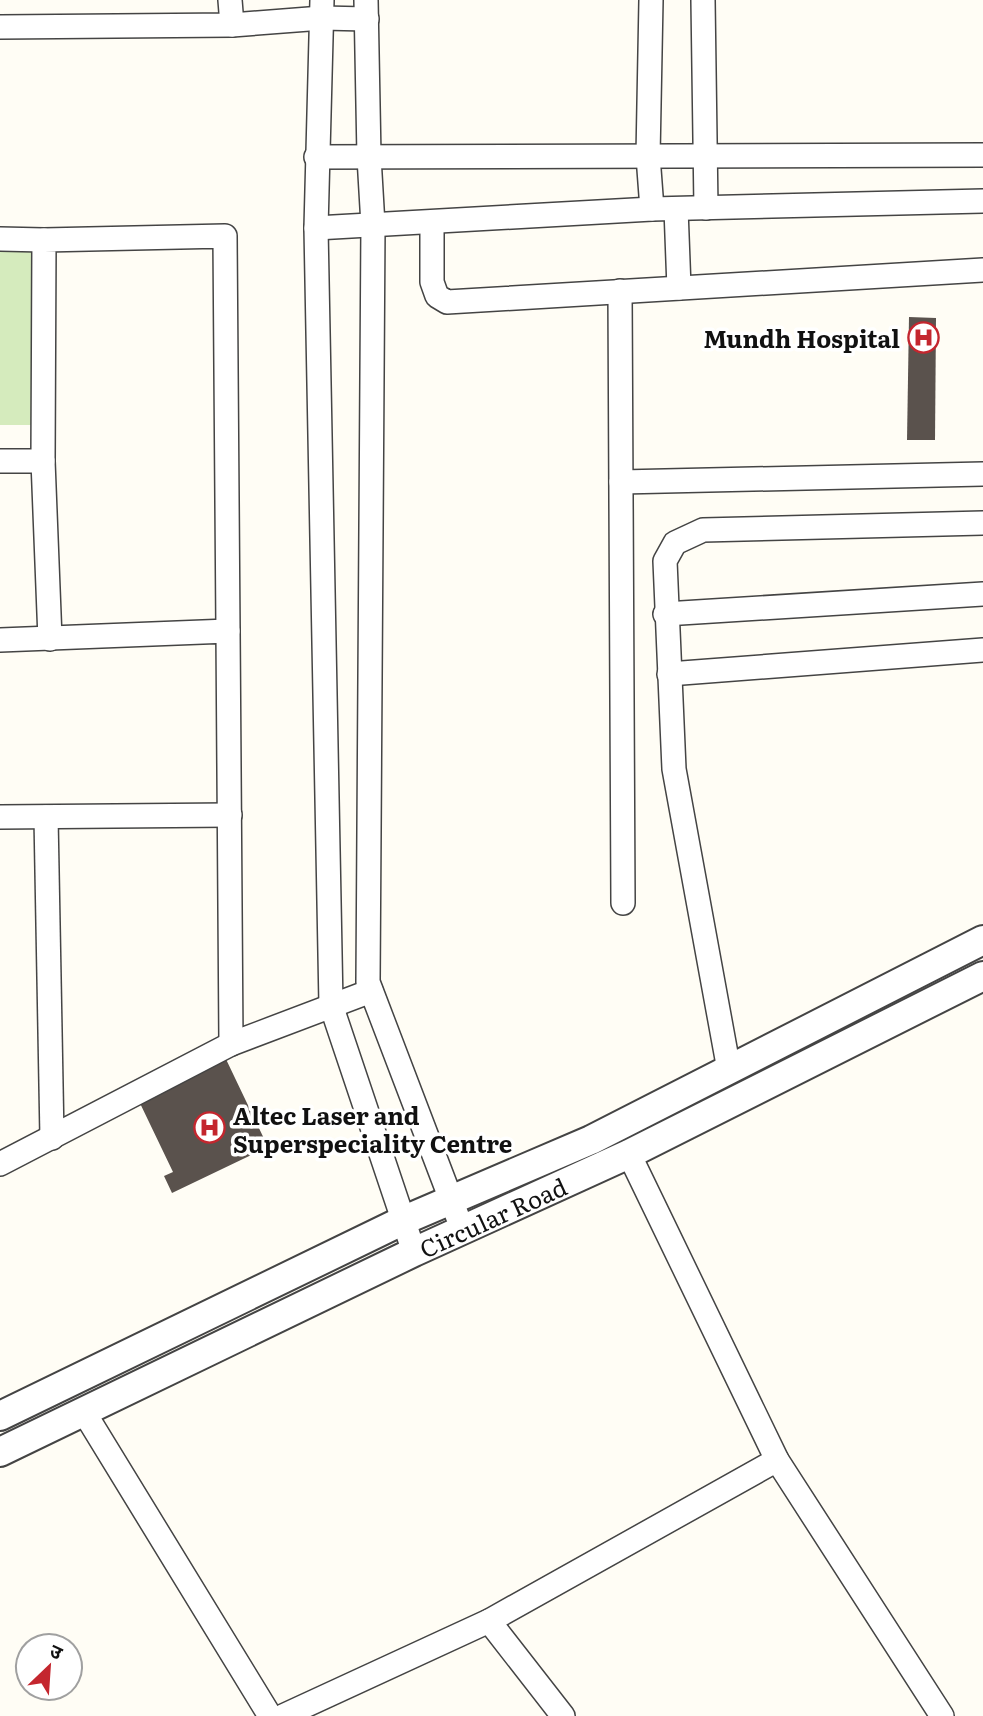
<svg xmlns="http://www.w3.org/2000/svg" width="983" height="1716" font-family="Literata,'Noto Sans Devanagari',serif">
<rect width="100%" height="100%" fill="#fffdf5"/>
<!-- green -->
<path fill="#d5ebbd" d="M0,242H34L32,425H0Z"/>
<!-- building -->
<g fill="#5a524d">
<path d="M909,317L936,318L935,440H907Z"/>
<path d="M224,1055L268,1147L172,1193L164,1176L173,1172L137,1097Z"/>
</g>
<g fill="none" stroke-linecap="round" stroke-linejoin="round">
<defs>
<g id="minor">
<path d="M230,0L232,25"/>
<path d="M322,0L316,228L331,1005L414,1252"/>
<path d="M366,0L369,157L373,225L368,982L463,1231"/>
<path d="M651,0L648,156L652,209"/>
<path d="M703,0L706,208"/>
<path d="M0,27L232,25L322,18L367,19"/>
<path d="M316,157L983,155"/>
<path d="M676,209L679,288"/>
<path d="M432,222V282L437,296L447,302L983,270"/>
<path d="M316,228L652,209L983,201"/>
<path d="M0,239L44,240"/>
<path d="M620,291L623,903"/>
<path d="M0,461H43"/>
<path d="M621,482L983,474"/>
<path d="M665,614L983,594"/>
<path d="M50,639L43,461L44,240L225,236L228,631"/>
<path d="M0,640L228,631L231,1044"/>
<path d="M669,674L983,650"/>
<path d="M0,817L230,815"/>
<path d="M46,817L52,1138"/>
<path d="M729,1070L674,769L665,561L675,543L703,530L983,523"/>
<path d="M629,1154L777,1460L942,1716"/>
<path d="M0,1164L231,1044L371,991"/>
<path d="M84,1412L270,1716"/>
<path d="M489,1621L563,1716"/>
<path d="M283,1716L489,1621L777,1460"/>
</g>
<g id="tertiary">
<path d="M0,1416L402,1221L591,1140L983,940"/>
<path id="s1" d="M0,1452L414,1252L629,1154L983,976"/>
</g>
</defs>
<!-- minor casing -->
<use href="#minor" stroke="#444" stroke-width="26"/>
<!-- tertiary casing -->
<use href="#tertiary" stroke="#444" stroke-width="32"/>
<!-- minor -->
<use href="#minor" stroke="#fff" stroke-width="23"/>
<!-- tertiary -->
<use href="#tertiary" stroke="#fff" stroke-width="28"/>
</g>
<!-- icons -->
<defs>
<symbol id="hospital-ring" viewBox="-11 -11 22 22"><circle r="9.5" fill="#fff" stroke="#c4262e" stroke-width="1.5"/><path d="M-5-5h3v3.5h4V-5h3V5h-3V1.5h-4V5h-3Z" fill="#c4262e"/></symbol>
</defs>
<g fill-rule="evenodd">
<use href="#hospital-ring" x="906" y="320" width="35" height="35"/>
<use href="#hospital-ring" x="192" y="1110" width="35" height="35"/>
</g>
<g text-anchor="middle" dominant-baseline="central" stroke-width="7" stroke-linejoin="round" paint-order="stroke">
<!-- poi labels -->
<g font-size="24" font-weight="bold" fill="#111" stroke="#fff" text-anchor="end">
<text x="900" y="337">Mundh Hospital</text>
<text x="233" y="1114" text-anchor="start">Altec Laser and<tspan x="233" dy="28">Superspeciality Centre</tspan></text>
</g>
<!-- street labels -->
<g font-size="24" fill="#111" stroke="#fff">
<text stroke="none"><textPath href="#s1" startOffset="546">Circular Road</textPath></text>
</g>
</g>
<!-- north arrow -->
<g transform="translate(49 1667) rotate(25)"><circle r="33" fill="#ffffff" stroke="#a0a0a0" stroke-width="2"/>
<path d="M0-5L12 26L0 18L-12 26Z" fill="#c4262e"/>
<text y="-10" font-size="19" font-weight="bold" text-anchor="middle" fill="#111111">उ</text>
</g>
</svg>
